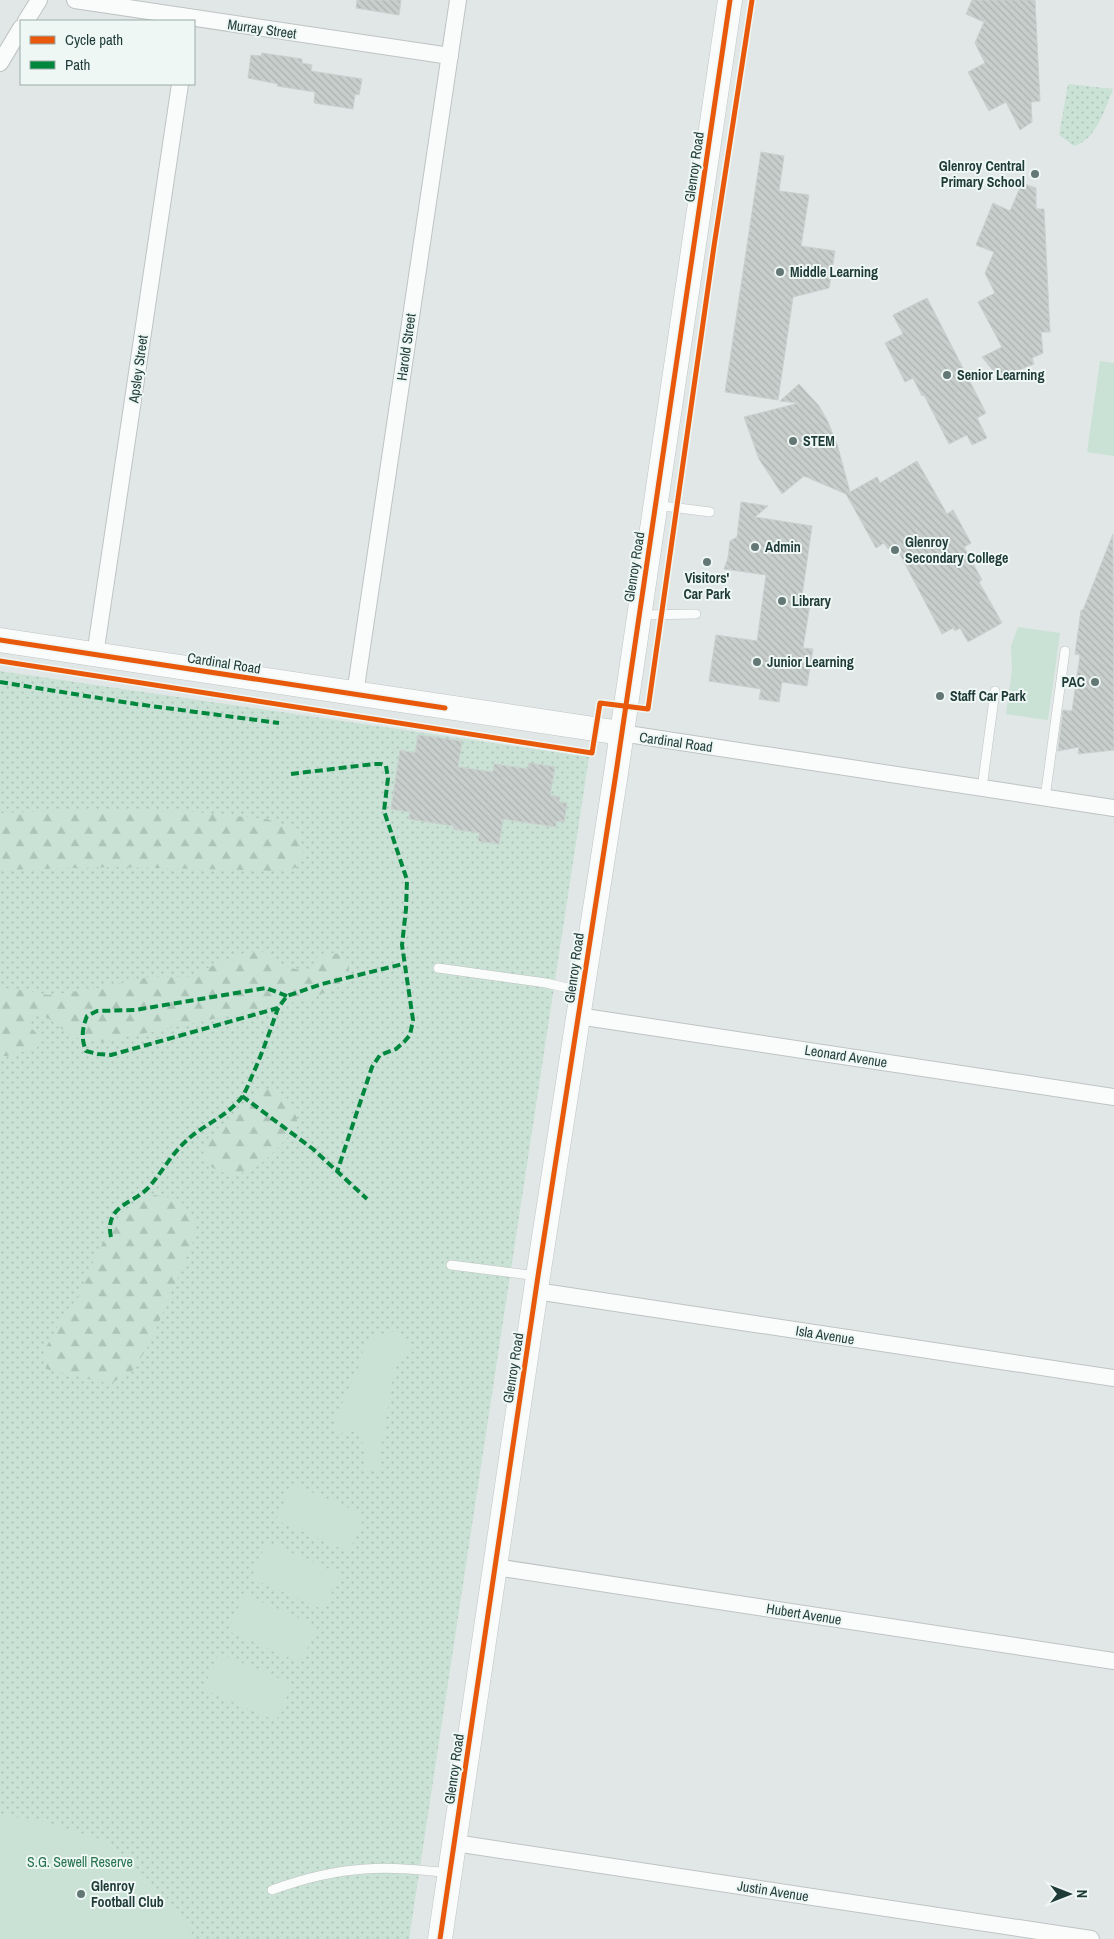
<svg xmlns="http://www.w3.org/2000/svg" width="1114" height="1939" font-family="'Archivo Narrow',sans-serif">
<defs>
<pattern id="green-dots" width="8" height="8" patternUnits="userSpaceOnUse" patternTransform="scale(1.25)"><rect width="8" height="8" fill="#c9e2d5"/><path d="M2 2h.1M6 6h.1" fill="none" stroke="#acc3b8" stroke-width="1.8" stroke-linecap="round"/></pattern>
<pattern id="forest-firs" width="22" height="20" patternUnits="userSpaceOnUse" patternTransform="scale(1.25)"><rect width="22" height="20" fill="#c9e2d5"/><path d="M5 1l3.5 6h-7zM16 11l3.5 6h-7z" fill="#acc3b8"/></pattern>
<pattern id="building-back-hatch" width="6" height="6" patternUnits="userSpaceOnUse" patternTransform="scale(1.25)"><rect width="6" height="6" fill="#c8cecc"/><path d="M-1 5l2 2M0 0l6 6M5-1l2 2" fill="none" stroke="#abb2b0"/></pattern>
</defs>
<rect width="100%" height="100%" fill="#e1e7e6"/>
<!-- green -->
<g fill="url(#green-dots)">
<path d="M1068,84L1113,89C1105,109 1096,140 1074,146L1059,135Z"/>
<path d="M0,671L589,757L409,1939H0Z"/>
</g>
<!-- forest -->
<g fill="url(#forest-firs)">
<path d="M96,810L195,812L266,819L286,825L300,836L304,855L299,866L287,871L114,867L0,870V813Z"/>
<path d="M247,952H265C274,963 301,975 314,968L317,964V957C328,952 335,953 345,955L349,966V980L340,986L310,999L102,1042L72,1037L47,1017L36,1015L29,1019L31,1028L39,1036L37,1048L7,1056H0V989L10,988L48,995L94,989L149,977H190L214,965Z"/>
<path d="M259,1088C278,1089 300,1107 297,1127C278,1146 254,1183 222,1172C216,1170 210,1166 205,1163L203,1149Z"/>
<path d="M149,1194L180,1200L194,1221L195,1237L150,1343L133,1370L110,1384L46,1369L43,1353L60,1322L78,1297L97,1253L121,1213Z"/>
</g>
<!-- pitch -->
<g fill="#c9e2d5">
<path d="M1100,361L1114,363V456L1087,452Z"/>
<path d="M1018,627L1060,633L1048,720L1006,714L1012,671L1011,646Z"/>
<path d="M397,1331L413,1351L395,1366L379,1460L384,1467L376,1471L363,1470L366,1452L357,1430L346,1434L339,1432L334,1424L335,1419L360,1364L358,1363C370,1336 368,1337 397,1331Z"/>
<path d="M292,1484L365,1515L349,1552L276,1520Z"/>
<path d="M267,1542L340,1574L324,1610L251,1578Z"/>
<path d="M244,1594L317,1626L301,1663L228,1631Z"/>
<path d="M219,1653L292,1684L276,1721L203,1689Z"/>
<path d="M0,1815L38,1820L100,1839L141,1872L183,1916L195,1939H0Z"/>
</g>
<!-- building -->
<g fill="url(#building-back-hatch)" stroke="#cad0cf">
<path d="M357,0H401L399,15L356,8Z"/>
<path d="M972,0H1035L1040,101L1031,102L1032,122L1020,130L1006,102L989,111L968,72L985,63L975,43L984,22L966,14Z"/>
<path d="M262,53L302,59V63L312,65L311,71L362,79L359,95L355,94L353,109L314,103L315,92L277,86L278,84L248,78L251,55L261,56Z"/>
<path d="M761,152L784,156L779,191L809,195L801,246L835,251L829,288L793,297L778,400L725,392Z"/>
<path d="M1022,183L1036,188V209H1044L1050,332H1041L1043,353L1032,358L1034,364L999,378L982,357L1002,347L978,302L995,293L985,273L994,252L976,245L993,203L1010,211Z"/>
<path d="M927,298L986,413L977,418L987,438L972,445L967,435L949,444L924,395L922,396L913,378L905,382L885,343L903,334L893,315Z"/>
<path d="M799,384L819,406L828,422L837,444L850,492L877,477L880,483L917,461L947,514L953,510L971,543L964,547L982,580L979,582L1002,623L968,642L960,628L955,631L953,628L942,634L895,545L888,549L884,543L876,548L846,494L804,476L782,494L759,459L744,417L799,403L780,401Z"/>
<path d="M741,502L768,506L755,517L812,526L801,603L810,604L803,648L813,649L807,686L782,682L779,702L759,699L761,689L709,681L716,635L757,641L766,575L724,569L728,558L730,541L737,537Z"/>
<path d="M1113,534L1114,750L1078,754L1079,747L1058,751L1063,710L1072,711L1080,655L1075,654L1081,610H1083Z"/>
<path d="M418,735L462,741L458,767L493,772L494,764L528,769L529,763L555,767L550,795L560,797L559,802L567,803L564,822L556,821V827L503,819L499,844L478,841L480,833L453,829L454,826L409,819L410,812L391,809L400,750L415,753Z"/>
</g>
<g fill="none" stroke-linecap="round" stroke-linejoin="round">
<defs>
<g id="lane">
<path d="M655,505L710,512"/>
<path d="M641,615L696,614"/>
<path d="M982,788L995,691"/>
<path d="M1045,798L1065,651"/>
<path d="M438,968L546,983L581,991"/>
<path d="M451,1265L538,1276"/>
<path d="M272,1890C302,1879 333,1871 365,1869C393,1867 422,1870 450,1873"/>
</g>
<g id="street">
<path d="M75,0L450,56"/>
<path d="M26,21L39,0"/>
<path d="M0,63L21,28"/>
<path d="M95,655L180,84"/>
<path d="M355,694L458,0"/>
<path d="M621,733L1114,808"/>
<path d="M578,1016L1114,1097"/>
<path d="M536,1291L1114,1378"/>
<path d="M495,1567L1114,1661"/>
<path d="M455,1843L1091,1939"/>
</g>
<g id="secondary">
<path d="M0,640L621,733"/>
<path d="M440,1939L538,1276L616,773L730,0"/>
</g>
</defs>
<!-- lane casing -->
<use href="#lane" stroke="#bec4c3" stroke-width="10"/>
<!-- street casing -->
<use href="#street" stroke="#bec4c3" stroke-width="18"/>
<!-- secondary casing -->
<use href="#secondary" stroke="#bdc5c3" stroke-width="25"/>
<!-- lane -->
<use href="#lane" stroke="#fafbfb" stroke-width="9"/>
<!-- street -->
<use href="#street" stroke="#fafbfb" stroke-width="16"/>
<!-- secondary -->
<use href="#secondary" stroke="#fafbfb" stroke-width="24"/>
<!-- quiet -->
<g stroke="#00873e" stroke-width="4" stroke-dasharray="8 4" stroke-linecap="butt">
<path d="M0,682L136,704L279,723"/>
<path d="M291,774L374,764H381L386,766L388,778L384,811L407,880L406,909L402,945L413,1020L410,1035L404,1042L396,1049L380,1055L372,1067L337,1172"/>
<path d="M287,996L266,988L135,1010L97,1011L87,1016C82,1029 81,1038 86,1051L98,1054L111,1055L278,1008L287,996L322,984L403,964"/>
<path d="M242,1096L313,1149L367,1199"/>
<path d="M111,1237C104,1205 134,1204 149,1187C162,1172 171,1155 185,1142C202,1125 227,1117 242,1097C246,1091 249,1083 252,1076C262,1054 270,1031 278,1008"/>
</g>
<defs>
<g id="cycleway">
<path d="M0,640L445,708"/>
<path d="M0,661L592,753L600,703L648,709L714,246L752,0"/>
<path d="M440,1939L538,1276L616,773L730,0"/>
</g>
</defs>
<!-- cycleway casing -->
<use href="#cycleway" stroke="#eef7f4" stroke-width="8"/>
<!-- cycleway -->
<use href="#cycleway" stroke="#e8590c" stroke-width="5"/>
</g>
<!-- markers -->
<g fill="#637775" stroke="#eef7f4" stroke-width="2">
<circle cx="1035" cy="174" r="5"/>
<circle cx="780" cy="272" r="5"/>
<circle cx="947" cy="375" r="5"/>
<circle cx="793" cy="441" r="5"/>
<circle cx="755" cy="547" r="5"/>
<circle cx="895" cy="550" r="5"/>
<circle cx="707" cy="562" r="5"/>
<circle cx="782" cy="601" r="5"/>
<circle cx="757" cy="662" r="5"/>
<circle cx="1095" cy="682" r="5"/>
<circle cx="940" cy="696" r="5"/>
<circle cx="81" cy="1894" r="5"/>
</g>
<g text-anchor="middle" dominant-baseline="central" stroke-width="4" stroke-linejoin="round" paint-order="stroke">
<!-- street labels -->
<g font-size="14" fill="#1f3b38" stroke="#eef7f4">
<text transform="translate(262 29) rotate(8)">Murray Street</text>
<text transform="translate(694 167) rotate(-82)">Glenroy Road</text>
<text transform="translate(406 347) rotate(-82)">Harold Street</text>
<text transform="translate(138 369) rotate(-82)">Apsley Street</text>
<text transform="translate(634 567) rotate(-81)">Glenroy Road</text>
<text transform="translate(224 663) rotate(9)">Cardinal Road</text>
<text transform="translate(676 742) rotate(8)">Cardinal Road</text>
<text transform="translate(574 968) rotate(-82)">Glenroy Road</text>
<text transform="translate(846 1056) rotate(9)">Leonard Avenue</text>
<text transform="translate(825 1335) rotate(9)">Isla Avenue</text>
<text transform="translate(513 1368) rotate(-81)">Glenroy Road</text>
<text transform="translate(804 1614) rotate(9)">Hubert Avenue</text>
<text transform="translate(454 1769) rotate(-82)">Glenroy Road</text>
<text transform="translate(773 1891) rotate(9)">Justin Avenue</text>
</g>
<!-- poi labels -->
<g font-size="14" font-weight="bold" fill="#1f3b38" stroke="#eef7f4" text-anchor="start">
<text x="1025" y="166" text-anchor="end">Glenroy Central<tspan x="1025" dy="16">Primary School</tspan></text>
<text x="790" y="272">Middle Learning</text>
<text x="957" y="375">Senior Learning</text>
<text x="803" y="441">STEM</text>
<text x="905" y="542">Glenroy<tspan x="905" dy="16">Secondary College</tspan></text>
<text x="765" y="547">Admin</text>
<text x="707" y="578" text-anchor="middle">Visitors'<tspan x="707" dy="16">Car Park</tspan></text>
<text x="792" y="601">Library</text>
<text x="767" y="662">Junior Learning</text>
<text x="1085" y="682" text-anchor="end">PAC</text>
<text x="950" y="696">Staff Car Park</text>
<text x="91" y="1886">Glenroy<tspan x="91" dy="16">Football Club</tspan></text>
</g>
<!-- park labels -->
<g font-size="14" fill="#277351" stroke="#eef7f4">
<text x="80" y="1862">S.G. Sewell Reserve</text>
</g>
</g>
<!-- legend -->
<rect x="20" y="20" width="175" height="65" fill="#eef7f4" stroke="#9baca9"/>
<rect x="30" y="36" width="25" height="8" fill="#e8590c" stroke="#9baca9"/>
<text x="65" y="45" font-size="15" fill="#1f3b38">Cycle path</text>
<rect x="30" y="61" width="25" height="8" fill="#00873e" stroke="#9baca9"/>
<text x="65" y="70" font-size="15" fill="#1f3b38">Path</text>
<!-- north arrow -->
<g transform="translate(1069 1894) rotate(90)" stroke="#eef7f4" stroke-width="4" paint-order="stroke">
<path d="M0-4L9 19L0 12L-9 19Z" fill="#1f3b38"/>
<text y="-8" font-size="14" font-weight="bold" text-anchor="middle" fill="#1f3b38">N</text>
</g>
</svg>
